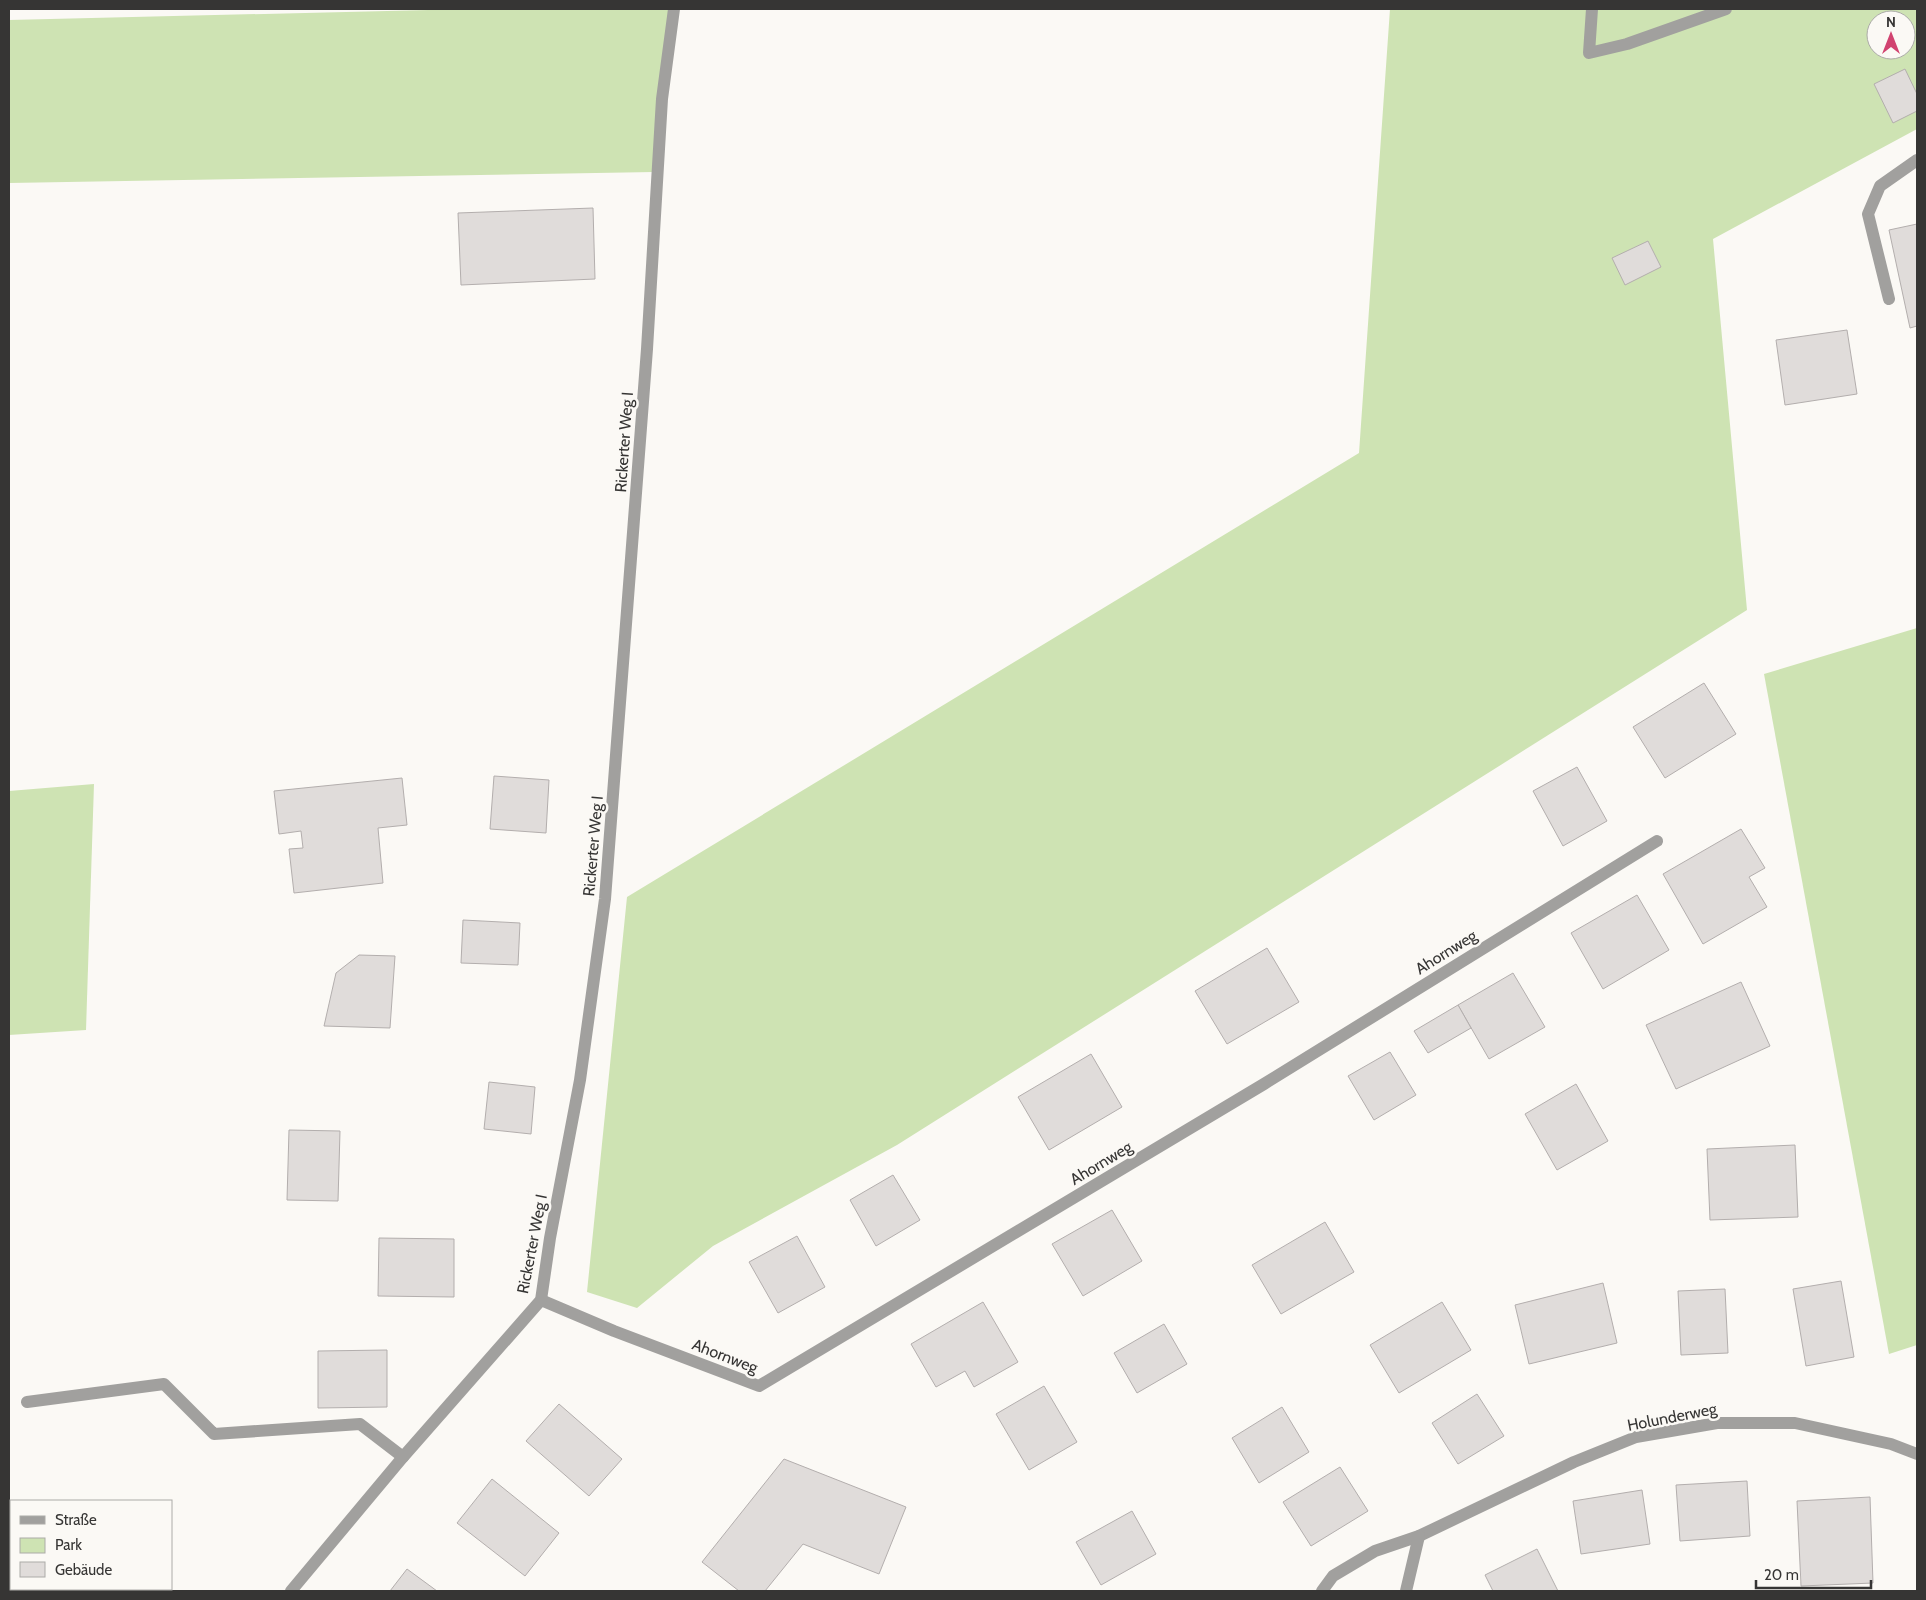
<svg xmlns="http://www.w3.org/2000/svg" width="1926" height="1600" font-family="Cabin,sans-serif">
<rect width="100%" height="100%" fill="#fbf9f5"/>
<!-- green -->
<g fill="#cee3b3" fill-rule="evenodd">
<path d="M469,9H674L654,172L9,183V20Z"/>
<path d="M1390,9H1917V129L1713,239L1747,610L897,1145L713,1246L637,1308L587,1292L627,897L1359,453ZM1876,20H1906V50H1876Z"/>
<path d="M1917,628V1345L1889,1354L1764,674Z"/>
<path d="M94,784L86,1030L9,1035V791Z"/>
</g>
<!-- building -->
<g fill="#e0dcda" stroke="#b3aead">
<path d="M1905,69L1917,94V111L1893,123L1874,84Z"/>
<path d="M593,208L595,279L461,285L458,213Z"/>
<path d="M1917,224V326L1910,328L1889,230Z"/>
<path d="M1648,241L1661,267L1625,285L1612,258Z"/>
<path d="M1847,330L1857,394L1785,405L1776,340Z"/>
<path d="M1704,683L1736,734L1665,778L1633,727Z"/>
<path d="M1577,767L1607,821L1563,846L1533,791Z"/>
<path d="M494,776L549,780L546,833L490,829Z"/>
<path d="M402,778L407,825L378,828L383,883L294,893L289,849L303,848L301,831L279,834L274,791Z"/>
<path d="M1741,829L1765,868L1749,877L1767,907L1703,944L1663,874Z"/>
<path d="M1637,895L1669,950L1603,989L1571,933Z"/>
<path d="M463,920L520,923L518,965L461,963Z"/>
<path d="M1267,948L1299,1002L1227,1044L1195,991Z"/>
<path d="M359,955L395,956L390,1028L324,1026L336,973Z"/>
<path d="M1513,973L1545,1027L1489,1059L1458,1005Z"/>
<path d="M1741,982L1770,1046L1676,1089L1646,1025Z"/>
<path d="M1458,1005L1471,1028L1428,1053L1414,1031Z"/>
<path d="M1390,1052L1416,1095L1374,1120L1348,1076Z"/>
<path d="M1091,1054L1122,1107L1049,1150L1018,1097Z"/>
<path d="M489,1082L535,1087L531,1134L484,1129Z"/>
<path d="M1576,1084L1608,1141L1557,1170L1525,1114Z"/>
<path d="M289,1130L340,1131L338,1201L287,1200Z"/>
<path d="M1795,1145L1798,1217L1710,1220L1707,1149Z"/>
<path d="M893,1175L920,1220L876,1246L850,1200Z"/>
<path d="M1112,1210L1142,1261L1083,1296L1052,1244Z"/>
<path d="M1325,1222L1354,1272L1281,1314L1252,1265Z"/>
<path d="M797,1236L825,1287L778,1313L749,1262Z"/>
<path d="M379,1238L454,1239V1297L378,1296Z"/>
<path d="M1841,1281L1854,1357L1806,1366L1793,1289Z"/>
<path d="M1603,1283L1617,1343L1529,1364L1515,1305Z"/>
<path d="M1725,1289L1728,1353L1681,1355L1678,1291Z"/>
<path d="M983,1302L1018,1362L974,1387L965,1371L936,1387L911,1344Z"/>
<path d="M1442,1302L1471,1350L1399,1393L1370,1345Z"/>
<path d="M1164,1324L1187,1364L1137,1393L1114,1353Z"/>
<path d="M387,1350V1407L318,1408V1351Z"/>
<path d="M1044,1386L1077,1442L1029,1470L996,1414Z"/>
<path d="M1477,1394L1504,1436L1458,1464L1432,1423Z"/>
<path d="M559,1404L622,1459L589,1496L526,1441Z"/>
<path d="M1282,1407L1309,1452L1259,1483L1232,1438Z"/>
<path d="M784,1459L906,1507L879,1574L803,1544L765,1591H739L702,1562Z"/>
<path d="M1340,1467L1368,1511L1311,1546L1283,1502Z"/>
<path d="M492,1479L559,1533L525,1576L457,1523Z"/>
<path d="M1747,1481L1750,1536L1680,1541L1676,1485Z"/>
<path d="M1642,1490L1650,1544L1581,1554L1573,1501Z"/>
<path d="M1870,1497L1873,1583L1801,1586L1797,1501Z"/>
<path d="M1132,1511L1156,1554L1101,1585L1076,1542Z"/>
<path d="M1537,1549L1558,1591H1493L1485,1575Z"/>
<path d="M407,1569L437,1591H390Z"/>
</g>
<g fill="none" stroke-linecap="round" stroke-linejoin="round">
<!-- lane -->
<g stroke="#a1a09e" stroke-width="12">
<path d="M1592,9L1589,53L1627,44L1726,9"/>
<path d="M1889,299L1868,214L1880,186L1917,160"/>
<path d="M27,1402L164,1384L214,1434L360,1424L403,1457"/>
</g>
<!-- street -->
<g stroke="#a1a09e" stroke-width="12">
<path d="M541,1300L614,1331L759,1386L1264,1084L1657,841"/>
<path d="M291,1591L403,1457L541,1300L550,1238L580,1080L605,899L647,349L662,99L674,9"/>
<path d="M1322,1591L1333,1576L1375,1551L1419,1536L1574,1462L1636,1437L1717,1423H1795L1891,1444L1917,1454"/>
<path d="M1406,1591L1419,1536"/>
</g>
</g>
<g text-anchor="middle" dominant-baseline="central" stroke-width="5" stroke-linejoin="round" paint-order="stroke">
<!-- street labels -->
<g font-size="16" fill="#363534" stroke="#fbf9f5">
<text transform="translate(624 442) rotate(-86)">Rickerter Weg I</text>
<text transform="translate(593 846) rotate(-85)">Rickerter Weg I</text>
<text transform="translate(1446 952) rotate(-32)">Ahornweg</text>
<text transform="translate(1101 1163) rotate(-31)">Ahornweg</text>
<text transform="translate(532 1244) rotate(-79)">Rickerter Weg I</text>
<text transform="translate(725 1356) rotate(21)">Ahornweg</text>
<text transform="translate(1672 1417) rotate(-11)">Holunderweg</text>
</g>
</g>
<!-- border -->
<rect width="1926" height="1600" fill="none" stroke="#363534" stroke-width="20"/>
<!-- legend -->
<rect x="10" y="1500" width="162" height="90" fill="#fbf9f5" stroke="#acaba8"/>
<rect x="20" y="1516" width="25" height="8" fill="#a1a09e" stroke="#acaba8"/>
<text x="55" y="1525" font-size="15" fill="#363534">Straße</text>
<rect x="20" y="1538" width="25" height="15" fill="#cee3b3" stroke="#acaba8"/>
<text x="55" y="1550" font-size="15" fill="#363534">Park</text>
<rect x="20" y="1562" width="25" height="15" fill="#e0dcda" stroke="#acaba8"/>
<text x="55" y="1575" font-size="15" fill="#363534">Gebäude</text>
<!-- north arrow -->
<g transform="translate(1891 35)"><circle r="24" fill="#fbf9f5" stroke="#acaba8"/>
<path d="M0-4L9 19L0 12L-9 19Z" fill="#d14370"/>
<text y="-8" font-size="14" font-weight="bold" text-anchor="middle" fill="#363534">N</text>
</g>
<!-- scale -->
<path d="M1756 1580v8h115v-8" fill="none" stroke="#363534" stroke-width="2.5"/>
<text x="1764" y="1580" font-size="15" fill="#363534" stroke="#fbf9f5" stroke-width="4" paint-order="stroke">20 m</text>
</svg>
